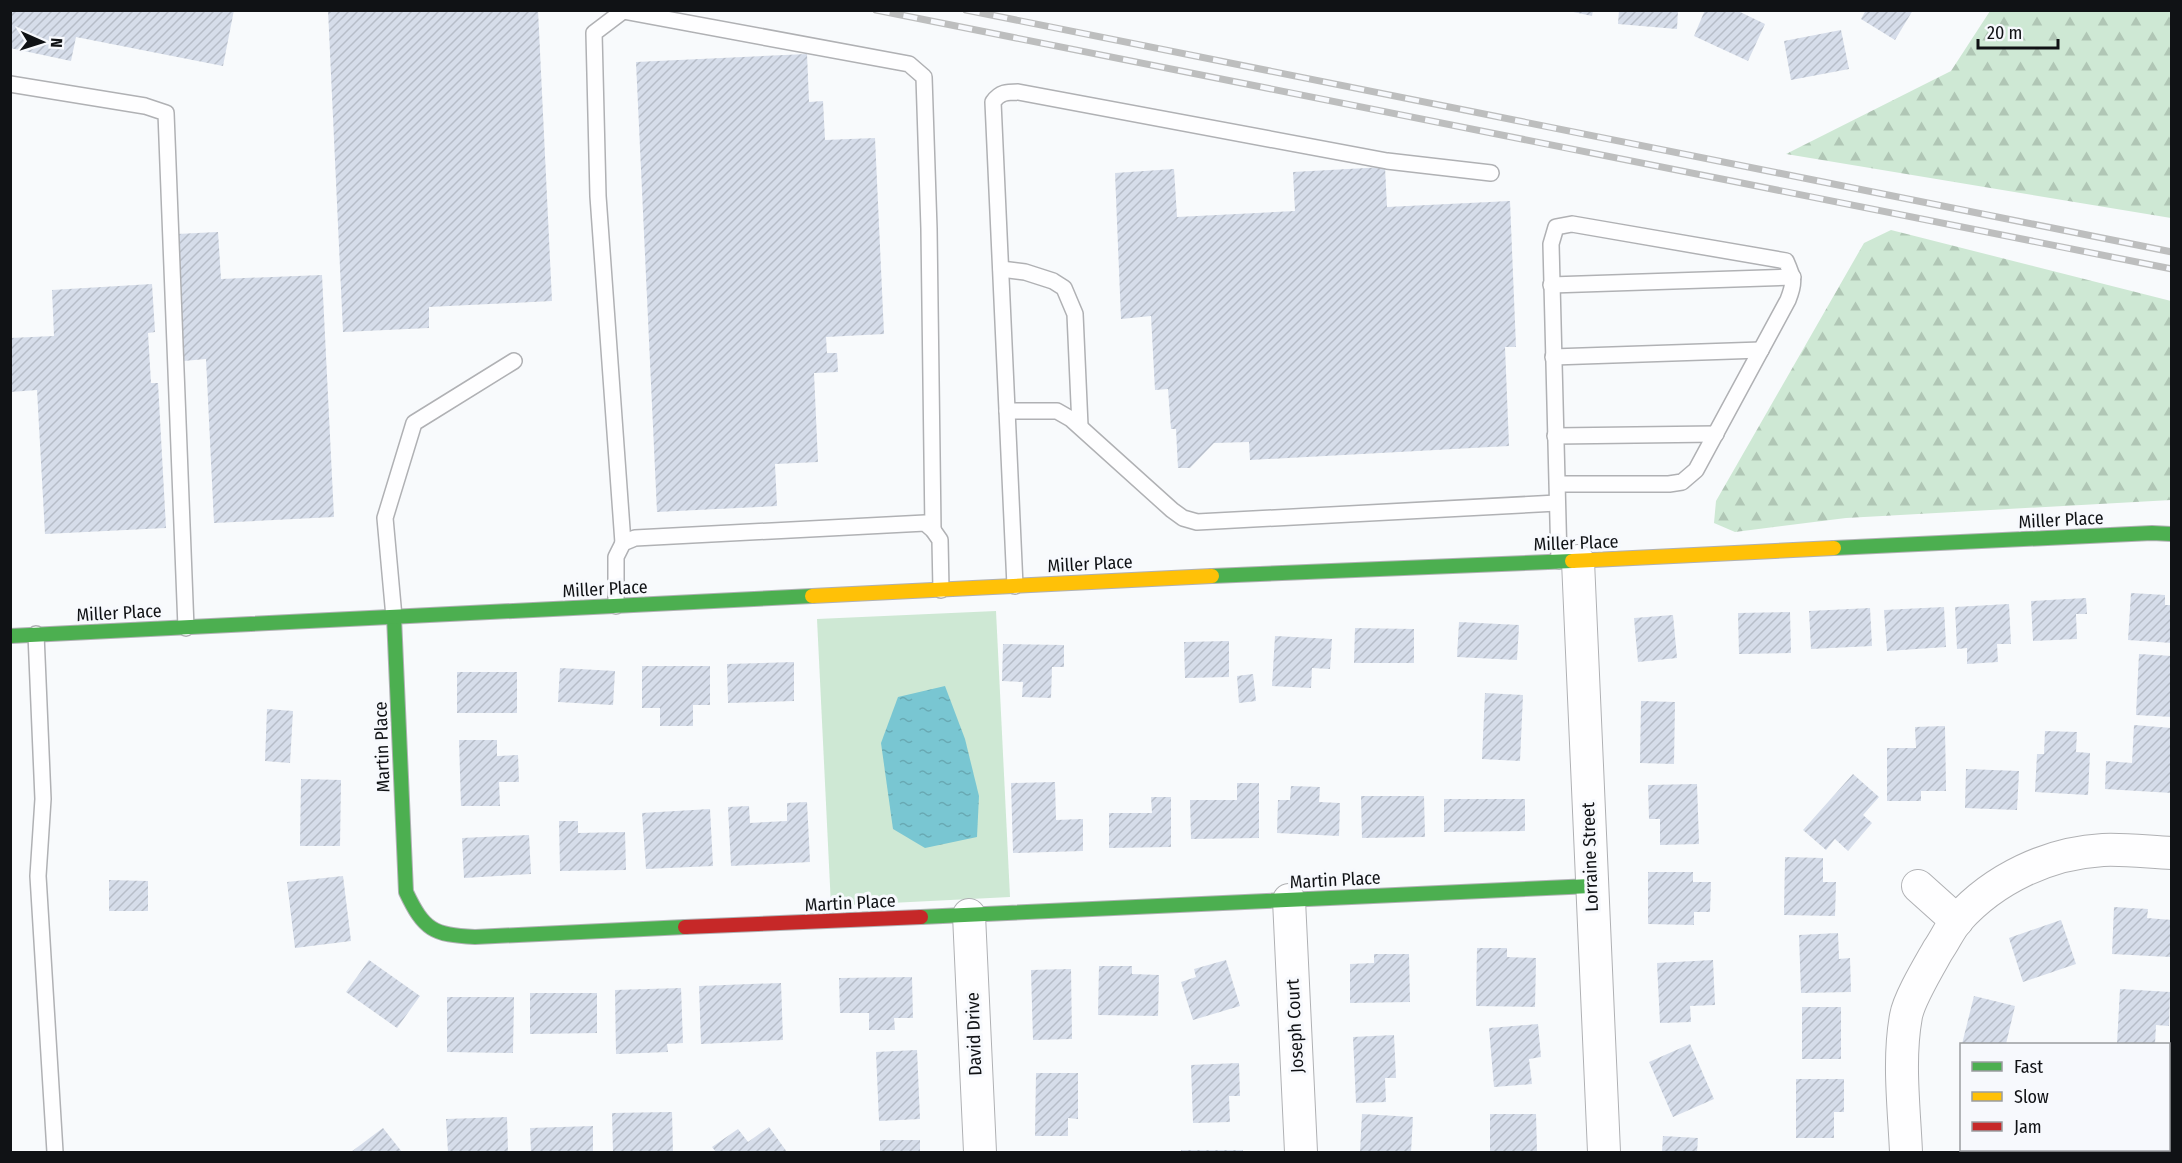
<svg xmlns="http://www.w3.org/2000/svg" width="2182" height="1163" font-family="'Fira Sans Condensed',sans-serif">
<defs>
<pattern id="forest-firs" width="22" height="20" patternUnits="userSpaceOnUse" patternTransform="scale(1.5)"><rect width="22" height="20" fill="#cee8d4"/><path d="M5 1l3.5 6h-7zM16 11l3.5 6h-7z" fill="#b0c6b5"/></pattern>
<pattern id="water-ripples" width="26" height="14" patternUnits="userSpaceOnUse" patternTransform="scale(1.5)"><rect width="26" height="14" fill="#79c6d2"/><path d="M2 4q2-2 4 0t4 0M15 11q2-2 4 0t4 0" fill="none" stroke="#68a9b3"/></pattern>
<pattern id="building-hatch" width="6" height="6" patternUnits="userSpaceOnUse" patternTransform="scale(1.5)"><rect width="6" height="6" fill="#d6ddea"/><path d="M-1 1l2-2M0 6l6-6M5 7l2-2" fill="none" stroke="#b7bdc8"/></pattern>
</defs>
<rect width="100%" height="100%" fill="#f8fafc"/>
<!-- grass -->
<path fill="#cee8d4" d="M996,611L1010,897L831,906L817,619Z"/>
<!-- forest -->
<g fill="url(#forest-firs)">
<path d="M1990,11H2171V218L1786,154L1951,71Z"/>
<path d="M1891,230L2171,301V500L1846,518L1735,532L1714,523L1716,501L1864,243Z"/>
</g>
<!-- water -->
<path fill="url(#water-ripples)" d="M945,686L965,739L979,796L977,837L925,848L893,829L881,743L898,697Z"/>
<!-- building -->
<g fill="url(#building-hatch)">
<path d="M10,10H234L223,66L76,37L71,61L10,48Z"/>
<path d="M328,10H538L552,301L429,307V328L343,332Z"/>
<path d="M1564,10H1593L1592,16Z"/>
<path d="M1619,10H1678L1677,29L1618,24Z"/>
<path d="M1705,10H1736L1765,24L1748,61L1694,36Z"/>
<path d="M1866,10H1913L1895,40L1861,19Z"/>
<path d="M1841,30L1849,69L1791,80L1784,41Z"/>
<path d="M807,54L809,102L823,101L825,140L875,138L884,334L826,337L827,353H837L838,372L814,373L818,462L775,464L777,506L657,512L636,62Z"/>
<path d="M1385,167L1387,207L1510,201L1516,347H1505L1509,446L1250,460L1249,442L1214,443L1190,468H1178L1176,429H1171L1168,389L1155,390L1151,316L1121,319L1115,173L1174,169L1177,217L1295,211L1293,172Z"/>
<path d="M218,232L221,279L322,275L334,517L214,523L206,359L183,361L177,234Z"/>
<path d="M152,284L155,332L148,333L151,383H158L166,528L45,534L37,390L10,392V338L54,336L52,290Z"/>
<path d="M2131,593L2165,595V605H2172V643L2128,640Z"/>
<path d="M2086,598L2087,614H2076L2077,639L2033,641L2031,601Z"/>
<path d="M2009,604L2011,644H1997L1998,662L1967,664V648L1957,649L1955,607Z"/>
<path d="M1944,607L1946,647L1887,651L1884,610Z"/>
<path d="M1870,608L1872,646L1811,649L1809,611Z"/>
<path d="M1790,612L1791,653L1739,654L1738,613Z"/>
<path d="M1673,615L1677,658L1638,662L1634,618Z"/>
<path d="M1459,622L1519,625L1517,660L1457,657Z"/>
<path d="M1355,628L1414,629V663H1354Z"/>
<path d="M1275,636L1332,639L1330,669L1312,668L1311,688L1272,686Z"/>
<path d="M1229,641V677L1185,678L1184,642Z"/>
<path d="M1003,644L1064,645V667H1052L1051,698L1022,697L1023,682L1002,681Z"/>
<path d="M2139,654L2172,656V717L2136,715Z"/>
<path d="M794,662V701L728,703L727,664Z"/>
<path d="M642,666H710V705H693V726H660V708H642Z"/>
<path d="M560,668L615,671L613,705L558,702Z"/>
<rect x="457" y="672" width="60" height="41"/>
<path d="M1253,674L1256,701L1239,703L1237,676Z"/>
<path d="M1485,693L1523,695L1520,761L1482,759Z"/>
<path d="M1641,701L1675,702L1674,764L1640,763Z"/>
<path d="M267,709L293,711L290,763L265,761Z"/>
<path d="M2134,725L2172,728V793L2105,789L2106,761L2132,763Z"/>
<path d="M1945,726L1946,791H1921V801H1887V748H1916L1915,727Z"/>
<path d="M2045,731L2077,732L2076,752L2090,753L2088,795L2035,792L2037,754H2044Z"/>
<path d="M459,740H497V756L518,755L519,782H499L500,806H461Z"/>
<path d="M1966,769L2019,771L2017,810L1965,808Z"/>
<path d="M1853,774L1879,797L1863,815L1872,823L1848,851L1835,839L1826,850L1803,830Z"/>
<path d="M301,779L341,780L340,846H300Z"/>
<path d="M1055,782L1056,820L1083,819V851L1013,853L1011,783Z"/>
<path d="M1237,783H1259V838L1191,839L1190,800H1237Z"/>
<path d="M1697,784L1699,844L1660,845V819H1649L1648,785Z"/>
<path d="M1291,786L1320,787L1319,802L1340,803L1339,836L1277,833L1278,800H1290Z"/>
<path d="M1361,796H1424L1425,837L1362,838Z"/>
<path d="M1151,797H1171V847L1109,848V813H1152Z"/>
<path d="M1444,799H1525V831L1444,832Z"/>
<path d="M807,802L810,862L731,866L728,807L749,806L750,823L787,821V803Z"/>
<path d="M710,809L713,866L646,869L642,813Z"/>
<path d="M559,821H578V833L625,832L626,870L560,871Z"/>
<path d="M529,835L531,874L464,878L462,838Z"/>
<path d="M1785,857L1823,858V882H1836L1835,916L1784,915Z"/>
<path d="M1648,872H1693V882H1711L1710,912H1694V925L1648,924Z"/>
<path d="M343,876L351,941L295,948L287,882Z"/>
<path d="M109,880L148,881V911H109Z"/>
<path d="M2114,907L2148,909L2147,918L2172,920L2171,957L2112,954Z"/>
<path d="M2061,920L2076,964L2023,982L2009,938Z"/>
<path d="M1838,933L1839,959L1850,958L1851,992L1801,993L1799,935Z"/>
<path d="M1477,948H1507V957L1536,958L1535,1007L1476,1006Z"/>
<path d="M1374,954H1409L1410,1002L1350,1003V964L1374,963Z"/>
<path d="M369,960L420,996L397,1028L346,992Z"/>
<path d="M1226,960L1240,1006L1193,1020L1181,982L1196,977L1194,969Z"/>
<path d="M1713,960L1715,1005L1690,1006L1691,1022L1660,1023L1657,963Z"/>
<path d="M1099,966H1132V974L1159,975L1158,1016L1098,1015Z"/>
<path d="M1071,969L1072,1039L1033,1040L1031,970Z"/>
<path d="M912,977L913,1018H894L895,1030H869V1013H840L839,978Z"/>
<path d="M781,983L783,1040L701,1044L699,986Z"/>
<path d="M681,988L683,1043L667,1044L668,1052L616,1054L615,990Z"/>
<path d="M2120,989L2170,992L2169,1026L2156,1025L2155,1044H2117Z"/>
<path d="M530,993H597V1033L530,1034Z"/>
<path d="M1974,996L2015,1006L2006,1044H1962Z"/>
<path d="M447,997H514L513,1053L447,1052Z"/>
<rect x="1802" y="1007" width="39" height="52"/>
<path d="M1538,1024L1541,1057L1529,1059L1532,1084L1494,1087L1489,1028Z"/>
<path d="M1394,1035L1396,1078H1385L1386,1102L1356,1103L1353,1037Z"/>
<path d="M1690,1044L1714,1099L1673,1117L1649,1062Z"/>
<path d="M917,1050L920,1119L879,1121L876,1052Z"/>
<path d="M1239,1063L1240,1096H1229L1230,1122L1193,1123L1191,1065Z"/>
<path d="M1036,1073H1078V1119L1068,1118V1136H1035Z"/>
<path d="M1796,1079H1844V1112H1834V1138H1796Z"/>
<path d="M672,1112L673,1152H613L612,1113Z"/>
<path d="M1362,1114L1413,1117L1411,1152H1360Z"/>
<path d="M1490,1114H1536L1537,1152H1490Z"/>
<path d="M507,1117L508,1152H448L446,1119Z"/>
<path d="M593,1126V1152H531L530,1128Z"/>
<path d="M769,1127L787,1152H716L712,1147L738,1129L748,1142Z"/>
<path d="M383,1128L402,1152H351Z"/>
<path d="M1663,1136L1698,1138L1697,1152H1662Z"/>
<rect x="880" y="1140" width="40" height="12"/>
<rect x="1181" y="1150" width="62" height="2"/>
<rect x="1966" y="1150" width="49" height="2"/>
<rect x="2113" y="1150" width="47" height="2"/>
</g>
<g fill="none" stroke-linecap="round" stroke-linejoin="round">
<defs>
<g id="lane">
<path d="M10,84L145,106L166,113L186,628"/>
<path d="M1001,269L1025,272L1053,281L1064,288L1075,314L1080,426"/>
<path d="M1551,285L1793,277"/>
<path d="M1553,357L1761,350"/>
<path d="M1007,411H1057L1071,419L1172,510L1183,518L1197,522L1557,503"/>
<path d="M1555,436L1716,434"/>
<path d="M1557,484H1669L1682,482L1696,470L1788,300C1795,282 1794,279 1786,261L1572,224L1556,227L1551,244L1559,561"/>
<path d="M623,543L598,196L594,33L623,11L909,64L924,77L929,229L933,530"/>
<path d="M1015,586L993,102C1000,92 1007,92 1018,92L1387,161L1491,173"/>
<path d="M616,606V557L623,543L635,538L925,523L933,530L940,540L941,590"/>
<path d="M394,617L385,518L414,423L514,361"/>
<path d="M36,634L43,799L38,876L55,1152"/>
</g>
<g id="street">
<path d="M1578,561L1604,1152"/>
<path d="M1918,886L1957,921"/>
<path d="M1289,900L1301,1152"/>
<path d="M969,915L980,1152"/>
<path d="M1906,1152C1904,1107 1898,1060 1906,1016C1909,999 1929,966 1938,950C1945,940 1950,928 1958,919C1994,879 2048,853 2103,850C2125,849 2149,852 2172,853"/>
</g>
<g id="fast">
<path d="M1834,548L2152,533L2172,534"/>
<path d="M1212,576L1572,561"/>
<path d="M394,617L406,892C424,930 433,935 475,937L685,927"/>
<path d="M10,636L812,596"/>
<path d="M921,917L1591,886"/>
</g>
<g id="slow">
<path d="M1572,561L1834,548"/>
<path d="M812,596L1212,576"/>
</g>
<path id="jam" d="M685,927L921,917"/>
</defs>
<!-- lane casing -->
<use href="#lane" stroke="#b0b1b4" stroke-width="18"/>
<!-- street casing -->
<use href="#street" stroke="#b0b1b4" stroke-width="34"/>
<!-- fast casing -->
<use href="#fast" stroke="#b0b1b4" stroke-width="16"/>
<!-- slow casing -->
<use href="#slow" stroke="#b0b1b4" stroke-width="16"/>
<!-- jam casing -->
<use href="#jam" stroke="#b0b1b4" stroke-width="16"/>
<!-- lane -->
<use href="#lane" stroke="#fefeff" stroke-width="15"/>
<!-- street -->
<use href="#street" stroke="#fefeff" stroke-width="32"/>
<!-- fast -->
<use href="#fast" stroke="#4caf50" stroke-width="14"/>
<!-- slow -->
<use href="#slow" stroke="#ffc107" stroke-width="14"/>
<!-- jam -->
<use href="#jam" stroke="#c62828" stroke-width="14"/>
<defs>
<g id="rail">
<path d="M876,10L2172,269"/>
<path d="M966,10L2172,252"/>
</g>
</defs>
<!-- rail casing -->
<use href="#rail" stroke="#bdbebe" stroke-width="7"/>
<!-- rail -->
<use href="#rail" stroke="#f7f9fd" stroke-width="4.5" stroke-dasharray="14" stroke-linecap="butt"/>
</g>
<g text-anchor="middle" dominant-baseline="central" stroke-width="6" stroke-linejoin="round" paint-order="stroke">
<!-- street labels -->
<g font-size="18" fill="#101215" stroke="#f7f9fd">
<text transform="translate(2061 520) rotate(-3)">Miller Place</text>
<text transform="translate(1576 543) rotate(-2)">Miller Place</text>
<text transform="translate(1090 564) rotate(-3)">Miller Place</text>
<text transform="translate(605 589) rotate(-3)">Miller Place</text>
<text transform="translate(119 613) rotate(-3)">Miller Place</text>
<text transform="translate(382 747) rotate(-92)">Martin Place</text>
<text transform="translate(1590 857) rotate(-92)">Lorraine Street</text>
<text transform="translate(1335 880) rotate(-3)">Martin Place</text>
<text transform="translate(850 903) rotate(-3)">Martin Place</text>
<text transform="translate(1295 1026) rotate(-93)">Joseph Court</text>
<text transform="translate(974 1034) rotate(-92)">David Drive</text>
</g>
</g>
<!-- border -->
<rect width="2182" height="1163" fill="none" stroke="#101215" stroke-width="24"/>
<!-- legend -->
<rect x="1960" y="1043" width="210" height="108" fill="#f7f9fd" stroke="#9b9da0" stroke-width="1.5"/>
<rect x="1972" y="1062" width="30" height="9" fill="#4caf50" stroke="#9b9da0" stroke-width="1.5"/>
<text x="2014" y="1073" font-size="18" fill="#101215">Fast</text>
<rect x="1972" y="1092" width="30" height="9" fill="#ffc107" stroke="#9b9da0" stroke-width="1.5"/>
<text x="2014" y="1103" font-size="18" fill="#101215">Slow</text>
<rect x="1972" y="1122" width="30" height="9" fill="#c62828" stroke="#9b9da0" stroke-width="1.5"/>
<text x="2014" y="1133" font-size="18" fill="#101215">Jam</text>
<!-- north arrow -->
<g transform="translate(42 42) rotate(93)" stroke="#f7f9fd" stroke-width="4.5" paint-order="stroke">
<path d="M0-4.5L10 22L0 15L-10 22Z" fill="#101215"/>
<text y="-9" font-size="16" font-weight="bold" text-anchor="middle" fill="#101215">N</text>
</g>
<!-- scale -->
<path d="M1978 39v9h80v-9" fill="none" stroke="#101215" stroke-width="3"/>
<text x="1987" y="39" font-size="18" fill="#101215" stroke="#f7f9fd" stroke-width="4.5" paint-order="stroke">20 m</text>
</svg>
